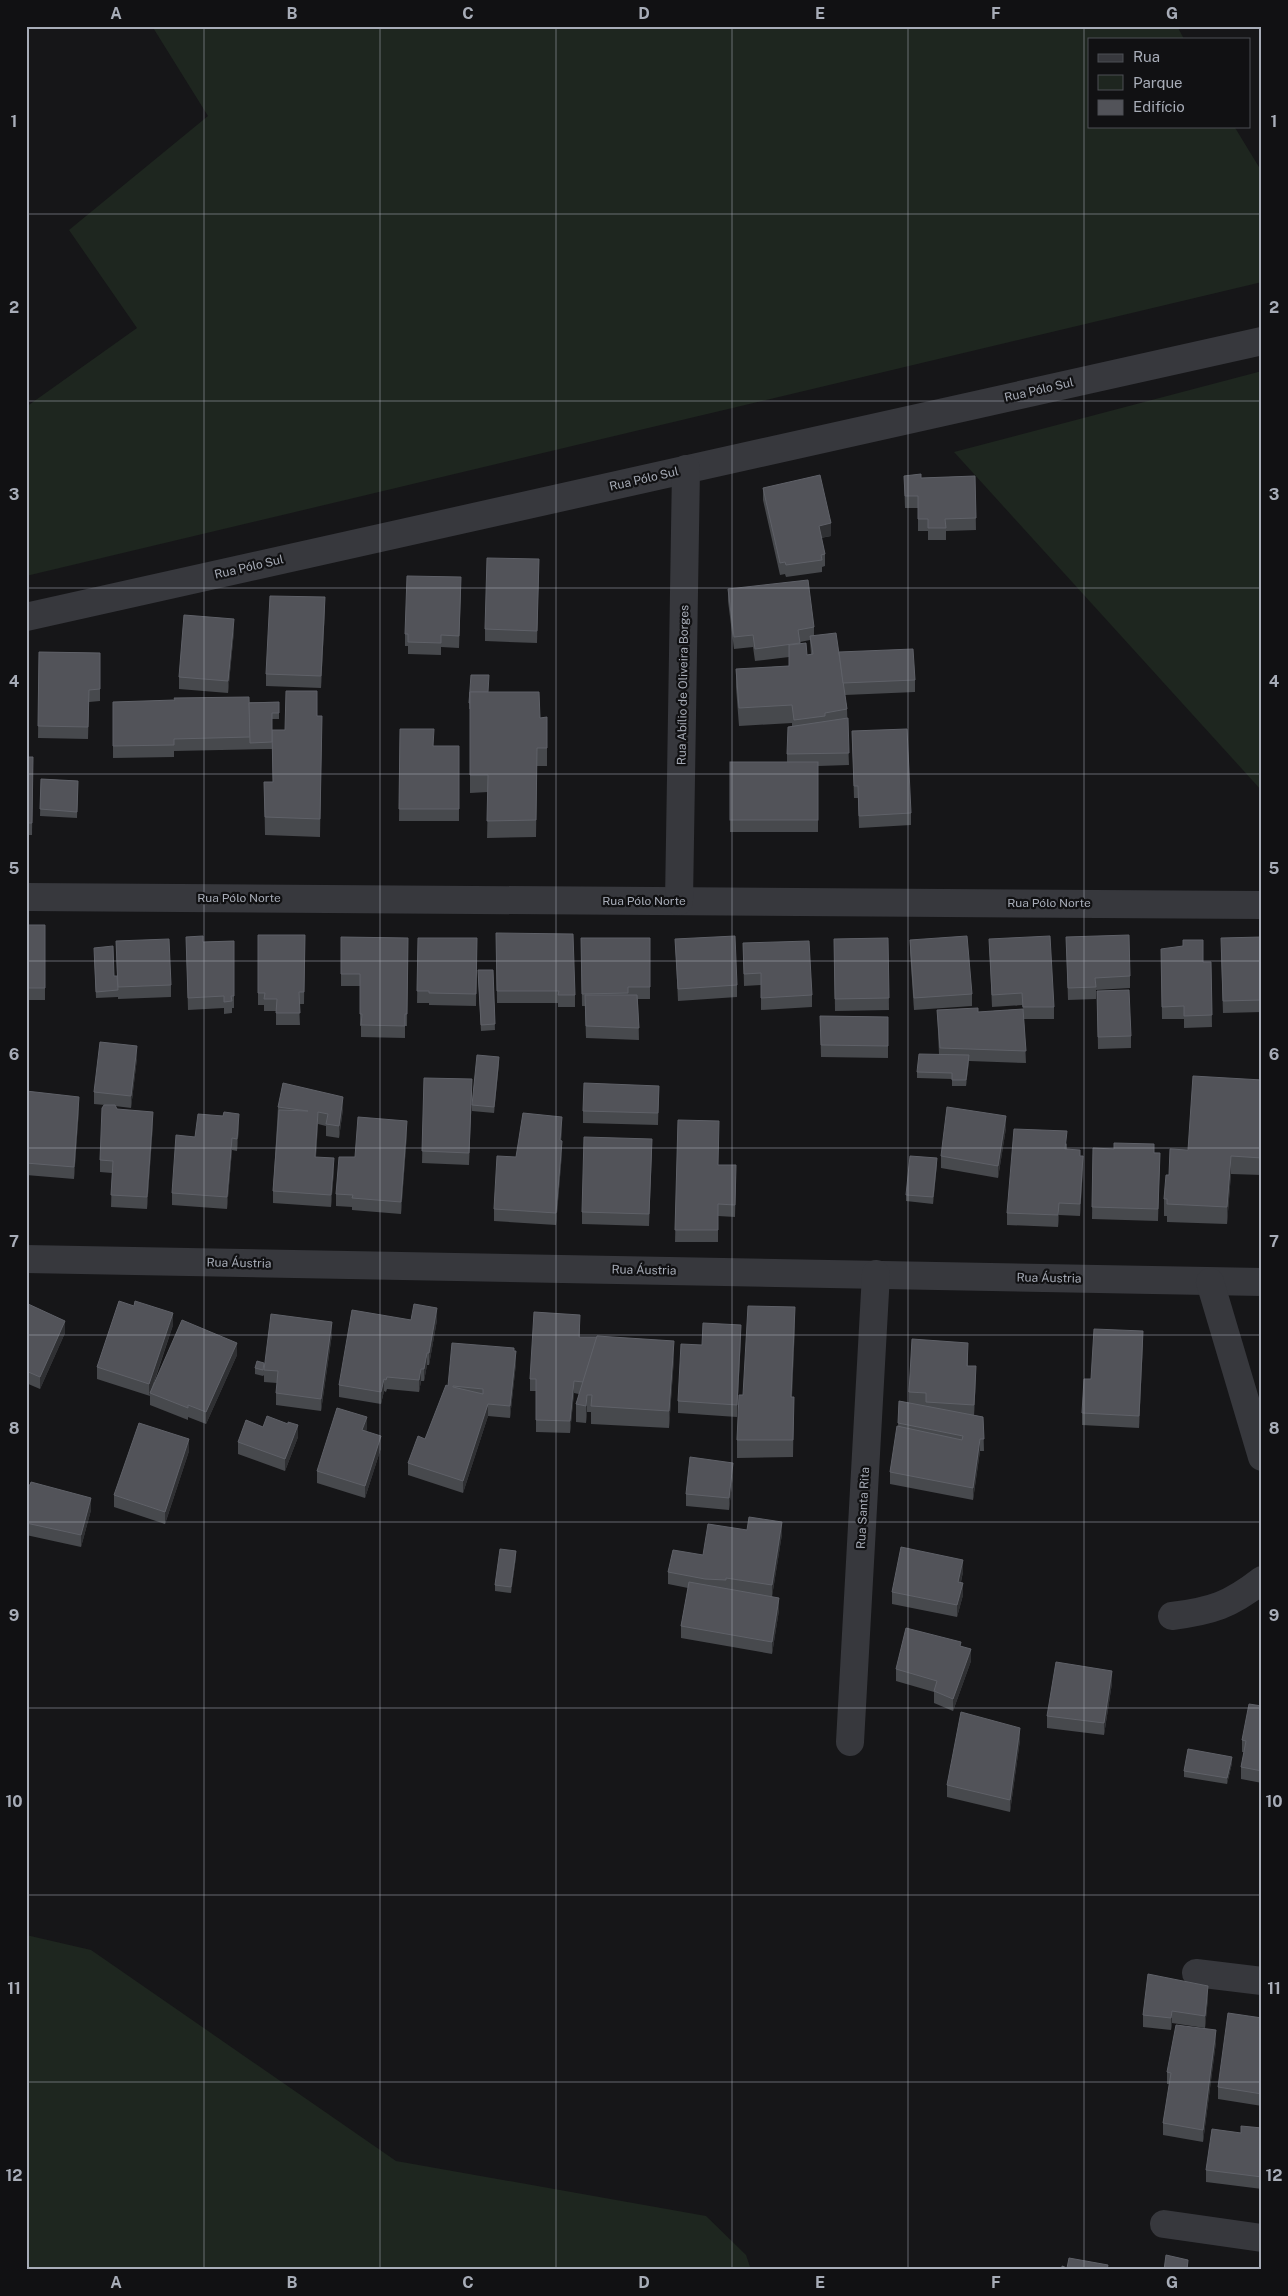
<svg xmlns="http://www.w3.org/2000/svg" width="1288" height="2296" font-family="'Public Sans',sans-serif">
<rect width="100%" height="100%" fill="#161618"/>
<!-- green -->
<g fill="#1e261f">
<path d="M152,26H1177L1184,39H1089V126H1234L1262,172V282L26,576V407L137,328L69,230L208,116Z"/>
<path d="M1262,371V791L954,452Z"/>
<path d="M26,1935L91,1950L396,2161L706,2216L746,2255L751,2270H26Z"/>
</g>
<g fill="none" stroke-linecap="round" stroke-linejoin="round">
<!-- minor -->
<g stroke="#37383d" stroke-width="28">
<path d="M26,617L1262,341"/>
<path d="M26,897L1262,905"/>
<path d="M679,901L686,469"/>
<path d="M26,1259L1262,1282"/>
<path d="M1210,1282L1262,1457"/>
<path d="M1172,1616C1212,1611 1230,1605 1262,1580"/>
<path d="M850,1742L876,1274"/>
<path d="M1196,1973L1262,1981"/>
<path d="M1164,2224L1262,2238"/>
</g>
</g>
<!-- wall -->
<g fill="#47494d" fill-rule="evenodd">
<path d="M904,476L921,478L975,476L976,530L946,531V540H928V531H918V508H905Z"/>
<path d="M763,488L831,536L821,538L825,554V566L822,567V572L786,577L785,574L780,575L763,500Z"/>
<path d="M539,559L537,643L485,641V629Z"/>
<path d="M461,589L459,648L441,647V655L408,654V646H405V634Z"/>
<path d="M728,589L814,627V636L839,652L915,680V692L845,695L847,709L849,765L818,766V832H730V762H787V754L792,726V723L739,726L736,687V669L789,666V657L755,661L753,647L734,649L728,601ZM810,640L811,654L807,655L800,643V642Z"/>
<path d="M325,609L321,688L266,686V674Z"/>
<path d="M234,631L228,693L179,689V677Z"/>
<path d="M39,652L100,653V701L89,702L88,739L38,738Z"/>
<path d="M488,692L540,718L547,717V766H537L536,837L487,838L488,792L470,793V709H469V703Z"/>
<path d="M113,702H279V719H272V730H285L317,716H322L320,837L265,835L264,782H273L272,749L174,751V757L113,758Z"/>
<path d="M400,729L434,746H459V821H399Z"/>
<path d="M852,731L911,813V825L859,828L858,798H854Z"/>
<path d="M26,757L33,769L32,835H26Z"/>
<path d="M41,779L78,781L77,818L40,816Z"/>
<path d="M26,925H45V1000H27V1014H26Z"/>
<path d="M496,933L575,995V1007H558V1003H497Z"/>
<path d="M258,935H305L304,1004H299L300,1025H276V1011H264V1005H258Z"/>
<path d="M186,937L203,942L234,941V1008H232V1013L224,1014V1008L188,1010Z"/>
<path d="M341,937L408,938L407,1026H405V1038L361,1037V1026H360V986H341Z"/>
<path d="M1066,937L1130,976V988L1096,990V999L1068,1000Z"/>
<path d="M1262,937V1012L1223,1013L1221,950Z"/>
<path d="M418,938H477L476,1006L429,1005V1003H417Z"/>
<path d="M581,938H650V999H638L639,1040L586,1038L585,1006H582Z"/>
<path d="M888,938L889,1010L835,1011L834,939Z"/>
<path d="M675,939L737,985V997L678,1001Z"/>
<path d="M989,939L1054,1007V1019H1024L1026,1063L969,1061L966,1086H952V1079L917,1078V1072L939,1054L937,1010L978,1012L1023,1009L1022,1005L992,1007Z"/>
<path d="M910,940L972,994V1006L914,1010L910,952Z"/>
<path d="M116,941L171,985V997L118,999V993V997L96,998L94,954L114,976H117Z"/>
<path d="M743,943L812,995V1007L761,1010V985L744,986Z"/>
<path d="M1161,949L1203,962H1211L1212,1027L1184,1028V1019H1162Z"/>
<path d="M493,970L495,1030L481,1031L478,976Z"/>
<path d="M1097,991L1131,1036V1048L1098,1049Z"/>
<path d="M820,1016L888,1017V1058L821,1057Z"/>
<path d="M137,1058L131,1108L115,1106L117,1109L153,1124L147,1209L111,1207L112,1173L100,1172V1160L105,1105L94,1104V1092Z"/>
<path d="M499,1063L494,1113L472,1111V1105Z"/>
<path d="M424,1078L472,1091L469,1165L422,1163Z"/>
<path d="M1262,1080V1175L1231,1174L1227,1224L1167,1222V1216H1164V1199L1169,1175L1188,1150Z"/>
<path d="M659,1086L658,1125L583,1123V1111Z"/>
<path d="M26,1091L79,1109L74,1179L26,1175Z"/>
<path d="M278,1107L343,1109L339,1138L326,1136V1126L318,1124L316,1157L334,1170L331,1207L273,1203V1191Z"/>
<path d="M678,1120L718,1165L736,1177L735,1217L718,1216V1242H675Z"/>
<path d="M239,1126L237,1151L232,1150L227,1209L172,1205V1193L195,1137Z"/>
<path d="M1006,1128L998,1178L941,1168V1156Z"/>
<path d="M562,1129L561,1141L562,1153L556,1225L494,1221V1209L516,1157Z"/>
<path d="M407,1133L401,1214L352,1210V1207L336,1206V1194L355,1157Z"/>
<path d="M1067,1143V1149L1080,1156L1083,1168L1080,1216L1059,1215L1058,1227L1007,1225V1213Z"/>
<path d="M1093,1148L1160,1153L1158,1221L1092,1219Z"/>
<path d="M652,1151L649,1226L582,1224V1212Z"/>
<path d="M937,1164L933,1204L906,1201V1195Z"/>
<path d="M26,1303L65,1333L40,1389L26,1383Z"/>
<path d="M411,1320H437L429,1365H427L424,1381H421L419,1392L387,1389L386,1392L384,1391L381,1404L339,1397V1385Z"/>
<path d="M173,1325L154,1383L237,1355L206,1424L188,1417V1420L150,1405V1396L97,1379V1367Z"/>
<path d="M795,1325L792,1397H794L793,1457L737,1458V1440L743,1395Z"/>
<path d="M580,1327V1337L674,1358L669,1428L591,1424V1412H587L586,1423L576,1422V1404L579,1394L574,1393L570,1433L536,1432V1391H530V1379Z"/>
<path d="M332,1334L321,1411L276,1405V1393L277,1383L264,1382V1375L263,1376L255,1374V1368Z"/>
<path d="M741,1337L737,1417L678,1413V1401L702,1345Z"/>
<path d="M1143,1343L1139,1428L1082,1425V1413L1091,1379Z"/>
<path d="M514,1351L516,1363L510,1418L488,1416L463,1493L408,1475V1463L425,1439L448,1386Z"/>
<path d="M968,1355V1366L976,1378L974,1415L983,1417L984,1451H980L973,1500L890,1484V1472L898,1427L899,1401L909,1403V1392Z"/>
<path d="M263,1427L298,1437L285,1471L238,1454V1442Z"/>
<path d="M367,1429L366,1431L381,1448L365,1498L317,1483V1471Z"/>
<path d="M189,1451L165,1524L114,1507V1495Z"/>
<path d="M733,1475L729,1510L686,1506V1494Z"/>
<path d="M26,1485L91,1510L81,1547L26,1535Z"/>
<path d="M782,1534L772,1596L779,1610L772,1654L681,1638V1626L688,1588L668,1584V1572L703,1555Z"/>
<path d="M516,1557L511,1593L495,1591V1585Z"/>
<path d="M963,1572L961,1582L963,1595L957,1617L892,1604V1592Z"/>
<path d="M961,1646L971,1661L953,1711L934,1703V1692L896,1681V1669Z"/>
<path d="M1112,1683L1104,1735L1047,1728V1716Z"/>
<path d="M1262,1706V1783L1241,1779V1767L1244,1752H1242V1740Z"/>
<path d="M1020,1740L1010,1812L947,1797V1785Z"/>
<path d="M1232,1763L1227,1784L1184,1777V1771Z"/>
<path d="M1208,1998L1205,2028L1172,2023L1171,2030L1143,2027V2015Z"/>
<path d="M1262,2018V2106L1218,2099V2087Z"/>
<path d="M1216,2042L1203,2142L1163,2135V2123L1170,2084H1167V2072Z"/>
<path d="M1262,2128V2189L1206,2182V2170L1241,2133Z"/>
</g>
<!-- shaded-wall -->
<g fill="#2f3033">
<path d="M831,523V536L819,538V526Z"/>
<path d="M325,597V609L321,688V676Z"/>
<path d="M234,619V631L228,693V681Z"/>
<path d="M137,1046V1058L131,1108V1096Z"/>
<path d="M969,1055V1061L966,1086V1080Z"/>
<path d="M499,1057V1063L494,1113V1107Z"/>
<path d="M79,1097V1109L74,1179V1167Z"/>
<path d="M343,1097V1109L339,1138V1126Z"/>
<path d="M153,1112V1124L147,1209V1197Z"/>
<path d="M318,1112V1124L315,1169V1157Z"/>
<path d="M239,1114V1126L237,1151V1139Z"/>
<path d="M1006,1116V1128L998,1178V1166Z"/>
<path d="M562,1117V1129L560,1152V1140Z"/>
<path d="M407,1121V1133L401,1214V1202Z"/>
<path d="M232,1138V1150L227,1209V1197Z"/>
<path d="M562,1141V1153L556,1225V1213Z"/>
<path d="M1083,1156V1168L1080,1216V1204Z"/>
<path d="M1231,1156V1174L1227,1224V1207Z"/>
<path d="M334,1158V1170L331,1207V1195Z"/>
<path d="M937,1158V1164L933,1204V1197Z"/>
<path d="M1059,1203V1215L1058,1227V1215Z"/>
<path d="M795,1307V1325L791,1414V1397Z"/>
<path d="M437,1308V1320L429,1365V1353Z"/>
<path d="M173,1313V1325L150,1393L149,1396V1384Z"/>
<path d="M65,1321V1333L40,1389V1377Z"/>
<path d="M332,1322V1334L321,1411V1399Z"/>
<path d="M741,1325V1337L737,1417V1405Z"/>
<path d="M1143,1331V1343L1139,1428V1416Z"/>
<path d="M674,1341V1358L669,1428V1411Z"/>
<path d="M237,1343V1355L206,1424V1412Z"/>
<path d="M516,1351V1363L510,1418V1406Z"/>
<path d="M427,1353V1365L424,1381V1369Z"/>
<path d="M976,1366V1378L974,1417V1405Z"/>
<path d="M421,1369V1381L419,1392V1380Z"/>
<path d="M384,1379V1391L381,1404V1392Z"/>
<path d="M574,1381V1393L570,1433V1421Z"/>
<path d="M587,1395V1412L586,1423V1406Z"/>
<path d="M488,1404V1416L463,1493V1481Z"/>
<path d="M367,1417V1429L362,1442V1430Z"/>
<path d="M298,1425V1437L285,1471V1459Z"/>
<path d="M381,1436V1448L365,1498V1486Z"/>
<path d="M189,1439V1451L165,1524V1512Z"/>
<path d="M980,1439V1451L973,1500V1488Z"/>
<path d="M733,1463V1475L729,1510V1498Z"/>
<path d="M91,1498V1510L81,1547V1535Z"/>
<path d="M782,1522V1534L772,1597V1585Z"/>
<path d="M516,1551V1557L511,1593V1587Z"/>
<path d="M963,1560V1572L958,1594V1582Z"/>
<path d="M963,1583V1595L957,1617V1605Z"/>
<path d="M779,1598V1610L772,1654V1642Z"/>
<path d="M971,1649V1661L953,1711V1699Z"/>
<path d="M1112,1671V1683L1104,1735V1723Z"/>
<path d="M1020,1728V1740L1010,1812V1800Z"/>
<path d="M1232,1757V1763L1227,1784V1778Z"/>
<path d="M1208,1986V1998L1205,2028V2016Z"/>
<path d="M1172,2011V2023L1171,2030V2018Z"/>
<path d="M1216,2030V2042L1203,2142V2130Z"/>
</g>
<!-- building -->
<g fill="#525359" stroke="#5f6168" fill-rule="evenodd">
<path d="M921,474V478L975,476L976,518L945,519L946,528H928V519H918V496H905L904,476Z"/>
<path d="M820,475L831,523L819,526L825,554L821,555L822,560L786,565L785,562L780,563L763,488Z"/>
<path d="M487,558L539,559L537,631L485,629Z"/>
<path d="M407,576L461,577L459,636L441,635V643L408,642V634H405Z"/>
<path d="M808,580L814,627L798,630L800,643L755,649L753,635L734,637L728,589Z"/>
<path d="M270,596L325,597L321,676L266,674Z"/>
<path d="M184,615L234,619L228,681L179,677Z"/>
<path d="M836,633L847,709L825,713V716L794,720L792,705L739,708L736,669L789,666V645L806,643L807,655L813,654L810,636Z"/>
<path d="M913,649L915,680L843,683L839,652Z"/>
<path d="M39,652L100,653V689L89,690L88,727L38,726Z"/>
<path d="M471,675H489L488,692H470V703H469Z"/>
<path d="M286,691H317V716H322L320,819L265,817L264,782H273L272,730H285Z"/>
<path d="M470,692H539L540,718L547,717V748H537L536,820L487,821L488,775H470Z"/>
<path d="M249,697L250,737L174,739V745L113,746V702L175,700L174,698Z"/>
<path d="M279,702V713H272V742L250,743L249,703Z"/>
<path d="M848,718L849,753L787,754L788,727Z"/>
<path d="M400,729H434L433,746H459V809H399Z"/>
<path d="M907,729L911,813L859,816L858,786H854L852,731Z"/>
<path d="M26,757H33L32,823H26Z"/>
<rect x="730" y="762" width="88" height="58"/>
<path d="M41,779L78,781L77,812L40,809Z"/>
<path d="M26,925H45V988H27V1002H26Z"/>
<path d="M496,933L573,934L575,995H558L559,991H497Z"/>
<path d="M258,935H305L304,992H299L300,1013H276L277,999H264L265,993H258Z"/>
<path d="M1129,935L1130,976L1095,978L1096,987L1068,988L1066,937Z"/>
<path d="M203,936V942L234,941V996H231L232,1001L224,1002V996L188,998L186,937Z"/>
<path d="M735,936L737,985L678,989L675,939Z"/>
<path d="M967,936L972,994L914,998L910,940Z"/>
<path d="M1050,936L1054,1007H1023L1022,993L992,995L989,939Z"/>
<path d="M341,937L408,938L407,1014H405V1026L361,1025L362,1014H360V974H341Z"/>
<path d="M1262,937V1000L1223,1001L1221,938Z"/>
<path d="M418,938H477L476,994L429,993V991H417Z"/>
<path d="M581,938H650V987H628V993L582,994Z"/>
<path d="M888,938L889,998L835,999L834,939Z"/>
<path d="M169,939L171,985L118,987L116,941Z"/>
<path d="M1183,940H1203V962H1211L1212,1015L1184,1016V1006L1162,1007L1161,949L1183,946Z"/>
<path d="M809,941L812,995L761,998V973L744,974L743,943Z"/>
<path d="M113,946L114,976H117L118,990L96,992L94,948Z"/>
<path d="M478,970H493L495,1024L481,1025Z"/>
<path d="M1129,990L1131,1036L1098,1037L1097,991Z"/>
<path d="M585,995H637L639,1028L586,1026Z"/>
<path d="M978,1008V1012L1023,1009L1026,1051L940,1048L937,1010Z"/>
<path d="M820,1016L888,1017V1046L821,1045Z"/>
<path d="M100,1042L137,1046L131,1096L94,1092Z"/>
<path d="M919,1054L969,1055L966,1080H952V1073L917,1072Z"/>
<path d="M477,1055L499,1057L494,1107L472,1105Z"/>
<path d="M1193,1076L1262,1080V1158L1231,1156L1227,1207L1167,1204V1199H1164L1166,1175H1169L1170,1149L1188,1150Z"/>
<path d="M424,1078L472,1079L469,1153L422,1151Z"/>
<path d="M283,1083L343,1097L339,1126L326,1124L328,1114L318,1112L315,1157L334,1158L331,1195L273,1191L279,1110L308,1111L278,1107Z"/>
<path d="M584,1083L659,1086L658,1113L583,1111Z"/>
<path d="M26,1091L79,1097L74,1167L26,1163Z"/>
<path d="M104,1105H115L117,1109L153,1112L147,1197L111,1195L113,1161L100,1160L102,1108Z"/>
<path d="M947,1107L1006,1116L998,1166L941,1156Z"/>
<path d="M224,1112L239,1114L237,1139L232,1138L227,1197L172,1193L176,1135L195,1137L198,1114L223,1116Z"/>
<path d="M523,1113L562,1117L560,1140L562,1141L556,1213L494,1209L497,1156L516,1157Z"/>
<path d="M358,1117L407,1121L401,1202L352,1198L353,1195L336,1194L339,1157H355Z"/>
<path d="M678,1120L719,1121L718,1165H736L735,1205L718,1204V1230H675Z"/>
<path d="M1014,1129L1067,1131L1065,1149L1080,1150V1156H1083L1080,1204L1059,1203L1058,1215L1007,1213Z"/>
<path d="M584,1137L652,1139L649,1214L582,1212Z"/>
<path d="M1114,1143L1154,1144V1153H1160L1158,1209L1092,1207L1093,1148L1114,1149Z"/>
<path d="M910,1156L937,1158L933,1197L906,1195Z"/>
<path d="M119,1301L134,1306L135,1301L173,1313L149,1384L97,1367Z"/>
<path d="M26,1303L65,1321L40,1377L26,1371Z"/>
<path d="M414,1304L437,1308L429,1353H427L424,1369H421L419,1380L387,1377L386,1380L384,1379L381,1392L339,1385L352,1310L411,1320Z"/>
<path d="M748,1306L795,1307L791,1397H794L793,1440H737L739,1395H743Z"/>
<path d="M534,1312L580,1315L579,1337H597L583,1382L574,1381L570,1421L536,1420V1379H530Z"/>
<path d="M271,1314L332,1322L321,1399L276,1393L278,1371L264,1370Z"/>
<path d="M182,1320L237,1343L206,1412L188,1405V1408L150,1393Z"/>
<path d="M703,1323L741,1325L737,1405L678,1401L681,1344L702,1345Z"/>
<path d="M1094,1329L1143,1331L1139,1416L1082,1413L1084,1379H1091Z"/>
<path d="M597,1336L674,1341L669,1411L591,1406L592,1395H587L586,1406L576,1404Z"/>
<path d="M912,1339L968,1343L967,1366H976L974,1405L926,1402V1393L909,1392Z"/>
<path d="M452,1343L514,1348V1351H516L510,1406L488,1404L463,1481L408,1463L418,1436L425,1439L446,1385L448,1386ZM453,1386L483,1389V1394L453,1387Z"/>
<path d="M257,1361L264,1363L263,1370L255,1368Z"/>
<path d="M899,1401L983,1417L984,1439H980L973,1488L890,1472L897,1426L962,1440L963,1436L898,1423Z"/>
<path d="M337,1408L367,1417L362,1430L381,1436L365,1486L317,1471Z"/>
<path d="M267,1416L288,1424V1422L298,1425L285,1459L238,1442L246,1420L263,1427Z"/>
<path d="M139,1423L189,1439L165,1512L114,1495Z"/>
<path d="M690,1457L733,1463L729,1498L686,1494Z"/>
<path d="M31,1482L91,1498L81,1535L26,1523V1485H30Z"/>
<path d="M749,1517L782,1522L772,1585L726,1578V1580L705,1579L668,1572L673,1550L703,1555L708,1524L747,1530Z"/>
<path d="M901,1547L963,1560L958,1582L963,1583L957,1605L892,1592Z"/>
<path d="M500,1549L516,1551L511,1587L495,1585Z"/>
<path d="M689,1582L779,1598L772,1642L681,1626Z"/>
<path d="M906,1628L961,1642L960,1646L971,1649L953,1699L934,1691L937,1681L896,1669Z"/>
<path d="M1056,1662L1112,1671L1104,1723L1047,1716Z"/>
<path d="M1249,1704L1262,1706V1771L1241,1767L1246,1741L1242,1740Z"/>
<path d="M961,1712L1020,1728L1010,1800L947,1785Z"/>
<path d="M1188,1749L1232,1757L1227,1778L1184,1771Z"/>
<path d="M1148,1974L1208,1986L1205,2016L1172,2011L1171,2018L1143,2015Z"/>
<path d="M1228,2013L1262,2018V2094L1218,2087Z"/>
<path d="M1176,2025L1216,2030L1203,2130L1163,2123L1171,2073L1167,2072Z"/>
<path d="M1241,2126L1262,2128V2177L1206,2170L1212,2129L1241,2133Z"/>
<path d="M1166,2255L1188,2260L1187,2270H1164Z"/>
<path d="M1069,2258L1108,2265L1107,2270H1062V2266L1067,2268Z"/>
</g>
<!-- grid -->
<path fill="none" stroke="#a8adb8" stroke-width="1" stroke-opacity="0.55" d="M204,26V2270M380,26V2270M556,26V2270M732,26V2270M908,26V2270M1084,26V2270M26,214H1262M26,401H1262M26,588H1262M26,774H1262M26,961H1262M26,1148H1262M26,1335H1262M26,1522H1262M26,1708H1262M26,1895H1262M26,2082H1262"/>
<g text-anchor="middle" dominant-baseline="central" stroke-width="4.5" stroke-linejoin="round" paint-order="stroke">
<!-- street labels -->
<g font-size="12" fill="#a8adb8" stroke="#111113">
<text transform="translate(1039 390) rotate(-13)">Rua Pólo Sul</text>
<text transform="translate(644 479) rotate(-13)">Rua Pólo Sul</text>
<text transform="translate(249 567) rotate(-13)">Rua Pólo Sul</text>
<text transform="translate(683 685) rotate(-89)">Rua Abílio de Oliveira Borges</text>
<text x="239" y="898">Rua Pólo Norte</text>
<text x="644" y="901">Rua Pólo Norte</text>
<text x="1049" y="903">Rua Pólo Norte</text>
<text transform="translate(239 1263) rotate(1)">Rua Áustria</text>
<text transform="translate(644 1270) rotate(1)">Rua Áustria</text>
<text transform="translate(1049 1278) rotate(1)">Rua Áustria</text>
<text transform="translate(863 1508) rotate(-87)">Rua Santa Rita</text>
</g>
</g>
<!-- border -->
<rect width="1288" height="2296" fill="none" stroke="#111113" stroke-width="55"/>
<!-- legend -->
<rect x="1088" y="38" width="162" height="90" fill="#111113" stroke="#4d4f55"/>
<rect x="1098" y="54" width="25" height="8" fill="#37383d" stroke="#4d4f55"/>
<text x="1133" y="62" font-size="15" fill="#a8adb8">Rua</text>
<rect x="1098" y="75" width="25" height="15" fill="#1e261f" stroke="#4d4f55"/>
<text x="1133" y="88" font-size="15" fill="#a8adb8">Parque</text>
<rect x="1098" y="100" width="25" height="15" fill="#525359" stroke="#4d4f55"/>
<text x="1133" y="112" font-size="15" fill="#a8adb8">Edifício</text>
<rect x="28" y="28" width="1232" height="2240" fill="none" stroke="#a8adb8" stroke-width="2"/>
<g font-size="16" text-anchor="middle" font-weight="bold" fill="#a8adb8">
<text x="116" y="19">A</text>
<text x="292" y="19">B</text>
<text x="468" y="19">C</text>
<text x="644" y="19">D</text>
<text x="820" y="19">E</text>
<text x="996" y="19">F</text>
<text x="1172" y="19">G</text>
<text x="14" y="127">1</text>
<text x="1274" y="127">1</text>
<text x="14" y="313">2</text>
<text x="1274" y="313">2</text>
<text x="14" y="500">3</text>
<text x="1274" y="500">3</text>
<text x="14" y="687">4</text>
<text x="1274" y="687">4</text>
<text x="14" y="874">5</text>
<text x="1274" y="874">5</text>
<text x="14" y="1060">6</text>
<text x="1274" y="1060">6</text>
<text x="14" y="1247">7</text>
<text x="1274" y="1247">7</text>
<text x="14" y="1434">8</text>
<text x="1274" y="1434">8</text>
<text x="14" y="1621">9</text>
<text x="1274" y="1621">9</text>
<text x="14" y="1807">10</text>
<text x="1274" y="1807">10</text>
<text x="14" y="1994">11</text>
<text x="1274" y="1994">11</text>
<text x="14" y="2181">12</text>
<text x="1274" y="2181">12</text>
<text x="116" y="2288">A</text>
<text x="292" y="2288">B</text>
<text x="468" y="2288">C</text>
<text x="644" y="2288">D</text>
<text x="820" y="2288">E</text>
<text x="996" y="2288">F</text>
<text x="1172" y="2288">G</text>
</g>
</svg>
